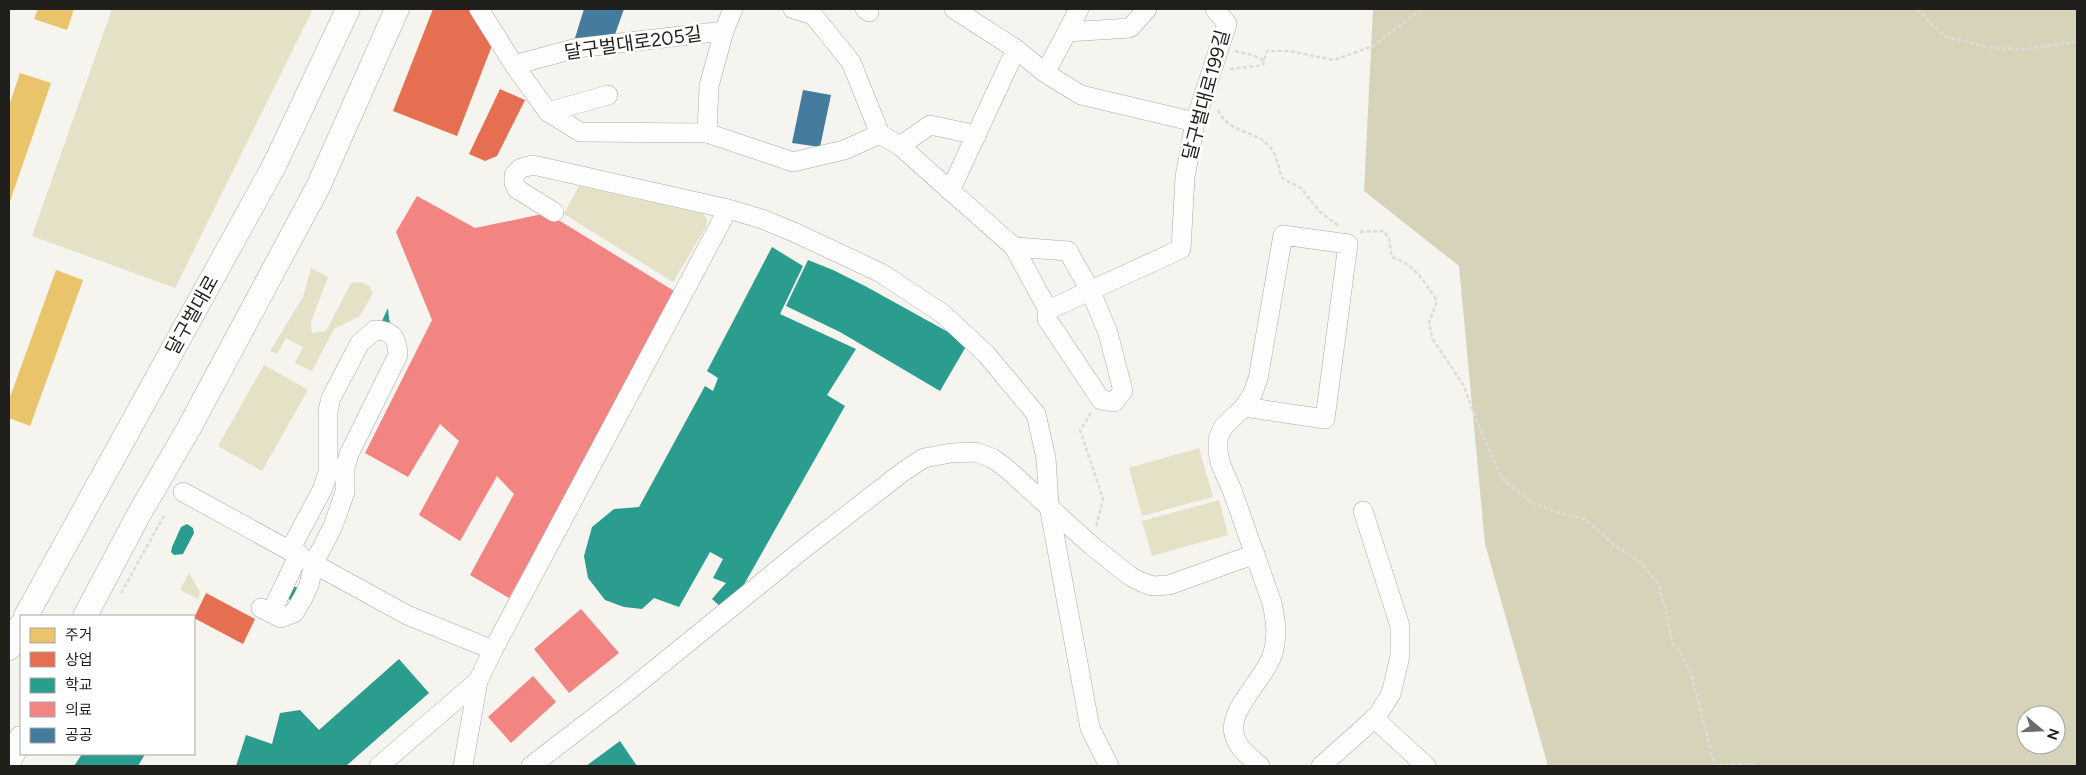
<svg xmlns="http://www.w3.org/2000/svg" width="2086" height="775" font-family="Figtree,'Noto Sans KR',sans-serif">
<rect width="100%" height="100%" fill="#f5f4ef"/>
<!-- green -->
<g fill="#e4e1c7">
<path d="M112,9H313L175,288L32,236Z"/>
<path d="M579,186L703,214L707,219L706,227L673,282L564,214Z"/>
<path d="M311,268L328,277L311,322L312,333L326,331L351,283L361,282L369,286L373,293L360,316L334,329L312,371L295,363L303,347L286,338L277,354L270,351L303,297Z"/>
<path d="M264,365L308,390L262,471L218,446Z"/>
<path d="M1199,448L1213,497L1142,516L1129,468Z"/>
<path d="M1219,500L1228,535L1152,556L1142,521Z"/>
<path d="M189,573L200,592L198,599L180,590Z"/>
</g>
<!-- forest -->
<path fill="#d7d3ba" fill-rule="evenodd" d="M1373,9H2077V766H1548L1485,544L1459,266L1364,191ZM2026,715H2056V745H2026Z"/>
<!-- homes -->
<g fill="#e9c46a">
<path d="M38,9H74L67,30L34,19Z"/>
<path d="M20,73L51,83L9,204V106Z"/>
<path d="M56,270L83,280L30,426L9,418V400Z"/>
</g>
<!-- shops -->
<g fill="#e76f51">
<path d="M433,9L470,10L493,43L457,136L393,111Z"/>
<path d="M500,89L525,100L497,156L485,161L469,154Z"/>
<path d="M206,593L255,619L243,644L194,618Z"/>
</g>
<!-- schools -->
<g fill="#2a9d8f">
<path d="M772,247L803,266L780,314L856,349L827,395L845,406L742,588L723,609L712,599L726,583L713,578L723,559L710,552L679,607L654,598L642,609L624,607L605,600L588,578L584,556L592,527L614,509L639,507L705,386L713,391L718,378L707,371Z"/>
<path d="M808,260L833,270L865,286L968,343L940,391L840,332L786,306Z"/>
<path d="M388,308L389,319L392,329L380,325Z"/>
<path d="M187,524L193,528L194,533L183,554L174,555L171,552L172,547L181,527Z"/>
<path d="M291,585L302,590L296,603L285,597Z"/>
<path d="M399,659L429,693L346,766H236L246,735L272,744L280,713L300,710L319,730Z"/>
<path d="M620,741L637,766H586Z"/>
<path d="M82,754H145L138,766H74Z"/>
</g>
<!-- health -->
<g fill="#f28482">
<path d="M417,196L475,228L547,213L679,294L509,598L470,575L514,494L497,476L460,541L419,515L459,441L440,424L408,477L365,453L432,320L396,232Z"/>
<path d="M581,609L619,653L569,693L534,649Z"/>
<path d="M533,676L556,702L511,743L488,717Z"/>
</g>
<!-- public -->
<g fill="#457b9d">
<path d="M584,9H624L613,40L575,38Z"/>
<path d="M803,90L831,95L820,147L792,143Z"/>
</g>
<g fill="none" stroke-linecap="round" stroke-linejoin="round">
<defs>
<g id="minor">
<path d="M479,9L514,65L548,112L580,132L707,133L793,162L844,150L880,134"/>
<path d="M793,9L813,15L851,62L880,134L900,146L1014,247L1048,310L1047,319L1101,400L1114,402L1123,391L1108,333L1091,292L1068,251L1014,247"/>
<path d="M865,9L869,12"/>
<path d="M954,9L1016,49L1045,73L1081,95L1195,122"/>
<path d="M1067,32L1079,9"/>
<path d="M514,65L577,48L724,31"/>
<path d="M1045,73L1067,32L1130,28L1147,9"/>
<path d="M548,112L608,95"/>
<path d="M707,133L709,86L724,31L733,9"/>
<path d="M900,146L930,125L977,135"/>
<path d="M950,191L1016,49"/>
<path d="M554,212L517,189L514,183V175L521,168L533,165L728,209L762,219L796,233L881,273L943,314L986,354L1036,414L1046,458L1049,506L1090,728L1109,766"/>
<path d="M1048,310L1181,249L1185,177L1195,122L1227,24L1215,9"/>
<path d="M1244,407L1325,419L1348,244L1283,235L1258,379L1252,395L1244,407L1223,427L1218,439V452L1221,465L1232,490L1272,603C1276,621 1278,638 1272,656C1264,679 1228,710 1234,734C1237,748 1251,758 1260,766"/>
<path d="M183,492L407,615L493,650"/>
<path d="M261,608L281,618L294,613L303,598L309,585L314,563L333,526L345,492V468L349,454L398,355C397,339 393,330 375,330L360,343L331,398L328,411V473L322,490L290,550"/>
<path d="M271,613L299,554"/>
<path d="M1374,718L1426,766"/>
<path d="M379,766L478,681"/>
<path d="M463,766L478,681L493,650L728,209"/>
<path d="M531,766L626,693L802,550L904,471L924,458L951,453L976,452L992,458L1006,468L1092,546L1130,576L1141,582L1153,586L1169,585L1255,554"/>
<path d="M1321,766L1377,716L1391,694L1400,656V626L1363,511"/>
</g>
<g id="major">
<path d="M26,616L274,166L348,9"/>
<path d="M85,616L139,514L189,428L318,187L397,9"/>
<path d="M9,648L21,625"/>
<path d="M9,761L21,738"/>
</g>
</defs>
<!-- minor casing -->
<use href="#minor" stroke="#abaaa6" stroke-width="20"/>
<!-- major casing -->
<use href="#major" stroke="#abaaa6" stroke-width="25"/>
<!-- path -->
<g stroke="#dcdbda" stroke-width="2.5" stroke-dasharray="4 2.5" stroke-linecap="butt">
<path d="M1917,9L1944,36L1992,48L2025,49L2077,42"/>
<path d="M1235,51L1252,55L1265,61"/>
<path d="M1230,69L1263,65L1267,51H1289L1334,60L1373,46L1422,9"/>
<path d="M1218,110C1229,134 1255,130 1268,145C1277,154 1278,167 1282,178L1301,188L1319,211L1339,226"/>
<path d="M1360,232L1384,231L1389,239L1392,257C1416,266 1423,280 1437,301L1429,323L1432,338L1464,386L1477,422L1502,478L1532,503L1560,513L1585,519L1613,544L1642,563L1658,584L1668,618L1672,643L1682,654L1690,671L1715,766"/>
<path d="M1091,413L1080,430L1103,499L1096,527"/>
<path d="M121,593L164,516"/>
<path d="M1712,766L1715,765L1752,764L1758,766"/>
</g>
<!-- minor -->
<use href="#minor" stroke="#fefdfd" stroke-width="19"/>
<!-- major -->
<use href="#major" stroke="#fefdfd" stroke-width="24"/>
</g>
<g text-anchor="middle" dominant-baseline="central" stroke-width="5" stroke-linejoin="round" paint-order="stroke">
<!-- street labels -->
<g font-size="19" fill="#201f1c" stroke="#fff">
<text transform="translate(633 43) rotate(-8)">달구벌대로205길</text>
<text transform="translate(1206 95) rotate(-75)">달구벌대로199길</text>
<text transform="translate(192 315) rotate(-61)">달구벌대로</text>
</g>
</g>
<!-- border -->
<rect width="2086" height="775" fill="none" stroke="#201f1c" stroke-width="20"/>
<!-- legend -->
<rect x="20" y="615" width="175" height="140" fill="#ffffff" stroke="#a6a5a4"/>
<rect x="30" y="628" width="25" height="15" fill="#e9c46a" stroke="#a6a5a4"/>
<text x="65" y="640" font-size="15" fill="#201f1c">주거</text>
<rect x="30" y="652" width="25" height="15" fill="#e76f51" stroke="#a6a5a4"/>
<text x="65" y="665" font-size="15" fill="#201f1c">상업</text>
<rect x="30" y="678" width="25" height="15" fill="#2a9d8f" stroke="#a6a5a4"/>
<text x="65" y="690" font-size="15" fill="#201f1c">학교</text>
<rect x="30" y="702" width="25" height="15" fill="#f28482" stroke="#a6a5a4"/>
<text x="65" y="715" font-size="15" fill="#201f1c">의료</text>
<rect x="30" y="728" width="25" height="15" fill="#457b9d" stroke="#a6a5a4"/>
<text x="65" y="740" font-size="15" fill="#201f1c">공공</text>
<!-- north arrow -->
<g transform="translate(2041 730) rotate(109)"><circle r="24" fill="#ffffff" stroke="#a6a5a4"/>
<path d="M0-4L9 19L0 12L-9 19Z" fill="#6b6a66"/>
<text y="-8" font-size="14" font-weight="bold" text-anchor="middle" fill="#201f1c">N</text>
</g>
</svg>
